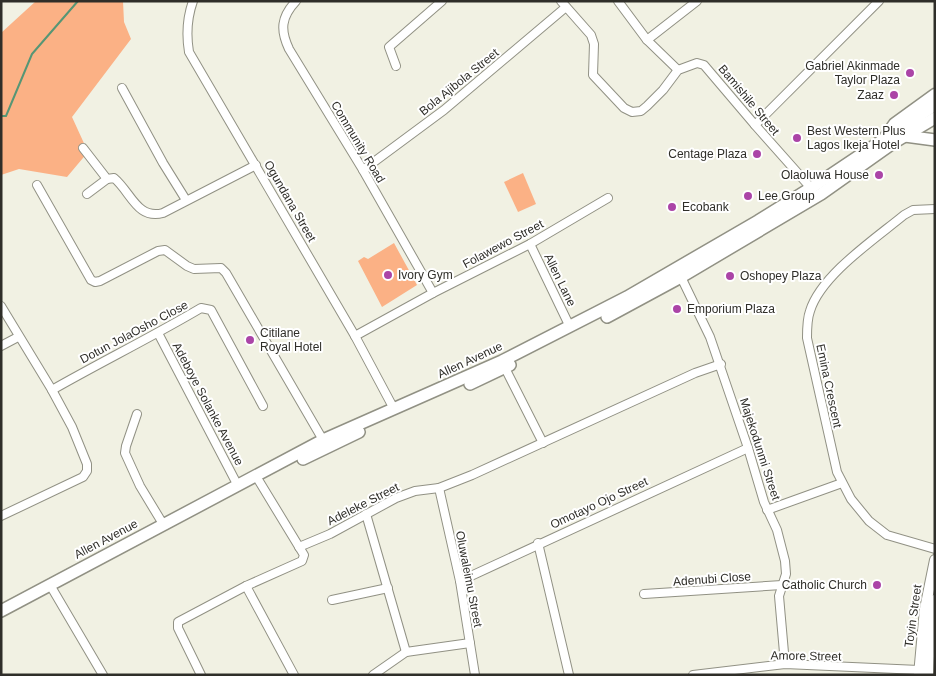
<svg xmlns="http://www.w3.org/2000/svg" width="936" height="676" font-family="Arial,sans-serif">
<rect width="100%" height="100%" fill="#f1f1e3"/>
<!-- green -->
<g fill="#fbb185">
<path d="M36,1H123L124,22L131,39L72,117L88,152L67,177L19,169L1,175V33Z"/>
<path d="M523,173L536,204L518,212L504,182Z"/>
<path d="M394,243L417,285L382,307L358,261L364,257L368,259Z"/>
</g>
<g fill="none" stroke-linecap="round" stroke-linejoin="round">
<!-- stream -->
<path stroke="#569675" stroke-width="2" d="M1,116H6L32,54L78,1"/>
<defs>
<g id="minor">
<path d="M193,1C187,18 186,34 189,52L355,336L394,409"/>
<path d="M296,1C281,17 280,30 289,49L363,170L433,293"/>
<path d="M561,1L591,35L594,44L593,75L624,108L632,112L641,111L647,106L663,90L678,70L697,63L704,65L755,125L811,188"/>
<path d="M618,1L647,40L678,70"/>
<path d="M647,40L697,1"/>
<path d="M396,66L389,47L442,1"/>
<path d="M122,88L163,163L186,200"/>
<path d="M755,125L879,1"/>
<path d="M83,148L107,179L114,178C131,192 137,220 163,213L256,165"/>
<path d="M363,170L444,110L566,7"/>
<path d="M37,185L91,280L95,282L100,281L158,251L165,250L187,266L194,269L221,268L226,273L323,440"/>
<path d="M87,194L107,179"/>
<path d="M935,209L913,210L904,215C875,239 821,275 810,311C807,319 807,329 807,338L837,472L851,499L869,521L887,535L935,549"/>
<path d="M530,244L570,327"/>
<path d="M681,277L710,337L748,448L764,502L777,530L785,561L786,574L779,596L785,664"/>
<path d="M1,306L52,390L72,427L87,464V471L83,477L1,516"/>
<path d="M158,333L237,484"/>
<path d="M355,336L433,293L530,244L608,198"/>
<path d="M1,346L18,337"/>
<path d="M505,368L543,443"/>
<path d="M52,390C101,362 152,337 201,308L211,310L263,406"/>
<path d="M137,414L126,446L125,453L140,486L163,524"/>
<path d="M439,488L460,581L475,675"/>
<path d="M767,510L842,483"/>
<path d="M366,514L406,652"/>
<path d="M538,543L569,675"/>
<path d="M299,547L330,534L396,498L415,491L439,488L472,475L695,373L721,364"/>
<path d="M460,581L748,448"/>
<path d="M246,586L294,675"/>
<path d="M53,590L103,675"/>
<path d="M644,594L782,585"/>
<path d="M332,600L388,588"/>
<path d="M201,675L178,628V622L246,586L302,561L304,555L259,481"/>
<path d="M373,675L406,652L470,643"/>
<path d="M693,675L785,664L919,670"/>
</g>
<g id="tertiary">
<path d="M919,675L925,609L935,560"/>
<path d="M928,675L929,656L935,600"/>
</g>
<g id="secondary">
<path d="M905,136L935,140"/>
<path d="M607,317L681,277L821,194L893,143L935,118"/>
<path d="M470,384L510,365"/>
<path d="M303,459L359,432"/>
<path d="M1,611L323,440L502,361L627,297L758,221L811,188L935,105"/>
</g>
<path id="primary" d="M886,137L895,124L935,95"/>
</defs>
<!-- minor casing -->
<use href="#minor" stroke="#919184" stroke-width="10"/>
<!-- tertiary casing -->
<use href="#tertiary" stroke="#919184" stroke-width="12"/>
<!-- secondary casing -->
<use href="#secondary" stroke="#919184" stroke-width="14"/>
<!-- primary casing -->
<use href="#primary" stroke="#919184" stroke-width="15"/>
<!-- minor -->
<use href="#minor" stroke="#fff" stroke-width="8"/>
<!-- tertiary -->
<use href="#tertiary" stroke="#fff" stroke-width="10"/>
<!-- secondary -->
<use href="#secondary" stroke="#fff" stroke-width="11"/>
<!-- primary -->
<use href="#primary" stroke="#fff" stroke-width="12"/>
</g>
<!-- markers -->
<g fill="#ab44a7" stroke="#fff" stroke-width="2">
<circle cx="910" cy="73" r="5"/>
<circle cx="894" cy="95" r="5"/>
<circle cx="797" cy="138" r="5"/>
<circle cx="757" cy="154" r="5"/>
<circle cx="879" cy="175" r="5"/>
<circle cx="748" cy="196" r="5"/>
<circle cx="672" cy="207" r="5"/>
<circle cx="388" cy="275" r="5"/>
<circle cx="730" cy="276" r="5"/>
<circle cx="677" cy="309" r="5"/>
<circle cx="250" cy="340" r="5"/>
<circle cx="877" cy="585" r="5"/>
</g>
<g text-anchor="middle" dominant-baseline="central" stroke-width="4" stroke-linejoin="round" paint-order="stroke">
<!-- poi labels -->
<g font-size="12" fill="#2f2e29" stroke="#fff" text-anchor="start">
<text x="900" y="66" text-anchor="end">Gabriel Akinmade<tspan x="900" dy="14">Taylor Plaza</tspan></text>
<text x="884" y="95" text-anchor="end">Zaaz</text>
<text x="807" y="131">Best Western Plus<tspan x="807" dy="14">Lagos Ikeja Hotel</tspan></text>
<text x="747" y="154" text-anchor="end">Centage Plaza</text>
<text x="869" y="175" text-anchor="end">Olaoluwa House</text>
<text x="758" y="196">Lee Group</text>
<text x="682" y="207">Ecobank</text>
<text x="398" y="275">Ivory Gym</text>
<text x="740" y="276">Oshopey Plaza</text>
<text x="687" y="309">Emporium Plaza</text>
<text x="260" y="333">Citilane<tspan x="260" dy="14">Royal Hotel</tspan></text>
<text x="867" y="585" text-anchor="end">Catholic Church</text>
</g>
<!-- street labels -->
<g font-size="12" fill="#2f2e29" stroke="#fff">
<text transform="translate(459 82) rotate(-39)">Bola Ajibola Street</text>
<text transform="translate(749 100) rotate(50)">Bamishile Street</text>
<text transform="translate(358 142) rotate(59)">Community Road</text>
<text transform="translate(290 201) rotate(60)">Ogundana Street</text>
<text transform="translate(503 244) rotate(-28)">Folawewo Street</text>
<text transform="translate(560 280) rotate(64)">Allen Lane</text>
<text transform="translate(134 332) rotate(-28)">Dotun JolaOsho Close</text>
<text transform="translate(470 360) rotate(-25)">Allen Avenue</text>
<text transform="translate(829 386) rotate(78)">Emina Crescent</text>
<text transform="translate(208 404) rotate(62)">Adeboye Solanke Avenue</text>
<text transform="translate(760 449) rotate(72)">Majekodunmi Street</text>
<text transform="translate(599 503) rotate(-25)">Omotayo Ojo Street</text>
<text transform="translate(363 504) rotate(-27)">Adeleke Street</text>
<text transform="translate(106 539) rotate(-28)">Allen Avenue</text>
<text transform="translate(469 579) rotate(79)">Oluwaleimu Street</text>
<text transform="translate(712 579) rotate(-4)">Adenubi Close</text>
<text transform="translate(913 616) rotate(-82)">Toyin Street</text>
<text transform="translate(806 656) rotate(1)">Amore Street</text>
</g>
</g>
<!-- border -->
<rect width="936" height="676" fill="none" stroke="#2f2e29" stroke-width="5"/>
</svg>
